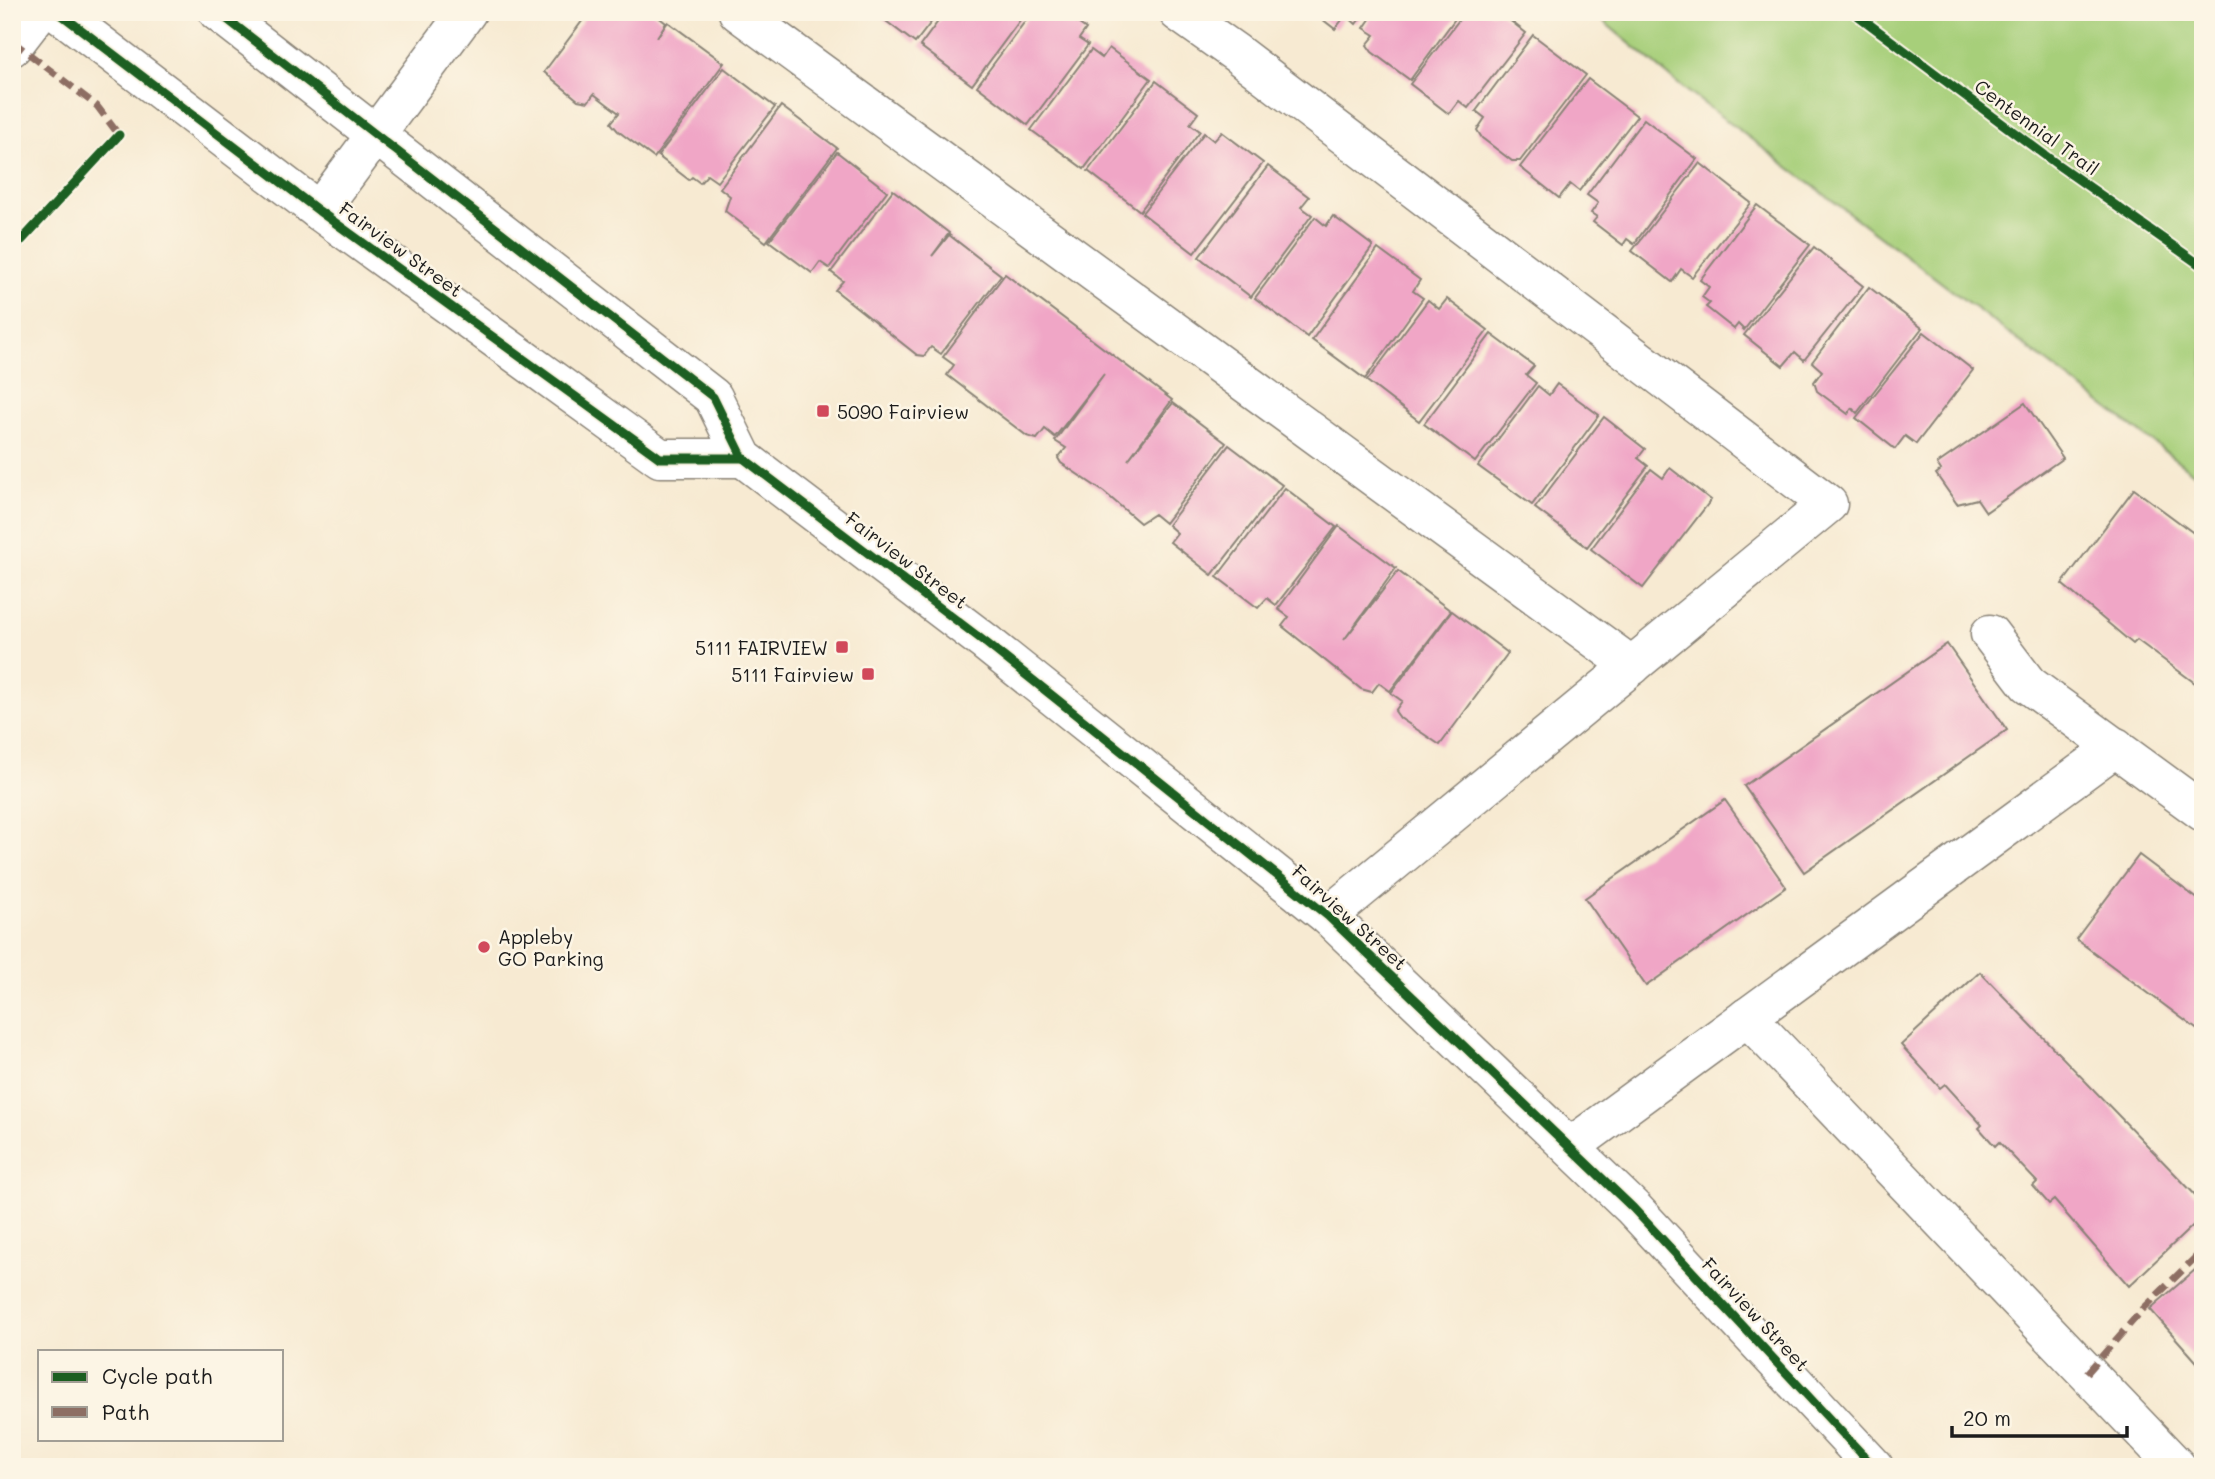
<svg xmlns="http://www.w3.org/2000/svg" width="2215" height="1479" font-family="Mali,sans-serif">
<rect width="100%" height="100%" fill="#fcf5e5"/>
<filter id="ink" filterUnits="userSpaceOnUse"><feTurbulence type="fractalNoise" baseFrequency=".0143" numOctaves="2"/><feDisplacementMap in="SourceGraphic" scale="14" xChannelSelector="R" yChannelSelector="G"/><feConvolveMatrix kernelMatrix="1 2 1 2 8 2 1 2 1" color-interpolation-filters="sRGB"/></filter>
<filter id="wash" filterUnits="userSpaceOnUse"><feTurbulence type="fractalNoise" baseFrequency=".00686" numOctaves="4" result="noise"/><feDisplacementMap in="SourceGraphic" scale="28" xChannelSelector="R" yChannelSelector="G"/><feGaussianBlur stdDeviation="1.57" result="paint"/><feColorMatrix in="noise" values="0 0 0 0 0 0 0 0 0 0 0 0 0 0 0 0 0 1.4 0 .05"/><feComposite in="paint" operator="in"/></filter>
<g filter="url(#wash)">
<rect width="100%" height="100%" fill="#f7ead2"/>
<!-- green -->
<path fill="#a7cf7a" stroke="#62764b" stroke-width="2" d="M1592,12H2203V480L1682,87Z"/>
<g id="blocks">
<!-- building -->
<g fill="#f0a6c6">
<path d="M589,12H652L666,23L657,37L668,22L724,63L654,158L618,131L611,123L619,113L607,104L594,94L588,102L578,100L544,72Z"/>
<path d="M874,12H939L915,43Z"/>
<path d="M945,12H1026L972,85L920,46Z"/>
<path d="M1032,12H1063L1086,29L1079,39L1088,45L1028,125L977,86Z"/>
<path d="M1313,12H1365L1356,24L1346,15L1335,29Z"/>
<path d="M1375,12H1460L1410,80L1372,52L1367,45L1375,35L1364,28Z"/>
<path d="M1465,12H1499L1526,33L1468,108L1459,101L1449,114L1410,84Z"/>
<path d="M1533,35L1586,75L1520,161H1512L1482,138L1477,130L1485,118L1476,111Z"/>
<path d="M1109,48L1151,79L1084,169L1031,130L1091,50L1102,58Z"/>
<path d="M724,68L775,107L717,182L707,175L700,183L692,177L689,180L658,156Z"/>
<path d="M1588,79L1637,116L1579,191L1570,184L1559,198L1520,167Z"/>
<path d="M1156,81L1198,113L1190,124L1200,131L1140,211L1088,171Z"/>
<path d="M781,106L837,148L766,242L725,211L730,196L720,188Z"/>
<path d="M1644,119L1697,159L1634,244L1627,239L1623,245L1593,222L1597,217L1591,213L1598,203L1587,195Z"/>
<path d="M1222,132L1263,163L1194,253L1142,213L1204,133L1214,141Z"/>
<path d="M837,152L887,191L829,268L820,262L812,273L769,241Z"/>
<path d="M1700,163L1751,203L1692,277L1681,269L1672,282L1632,251Z"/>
<path d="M1268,166L1309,197L1301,207L1312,215L1251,297L1199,257Z"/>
<path d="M893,190L949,233L932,256L949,235L1001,275L941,354L931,347L924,356L917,355L835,290L843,281L831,272Z"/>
<path d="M1757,205L1810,245L1744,330L1738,324L1734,329L1706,307L1710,303L1702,297L1709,287L1700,280Z"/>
<path d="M1333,216L1373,246L1307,337L1255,298L1315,217L1326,226Z"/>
<path d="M1814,247L1863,286L1804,360L1795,352L1783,366L1744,335Z"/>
<path d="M1378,249L1420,280L1413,291L1423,298L1365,379L1312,340Z"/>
<path d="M1005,274L1172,400L1128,460L1173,403L1226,443L1165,523L1154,514L1140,523L1104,492L1061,463L1058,458L1066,448L1055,441L1104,374L1055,437L1045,429L1037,439L1027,436L947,375L954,365L943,357Z"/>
<path d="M1869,287L1922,328L1857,413L1852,408L1848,414L1817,391L1814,382L1822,371L1812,362Z"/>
<path d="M1447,299L1488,330L1419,421L1367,381L1428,300L1439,309Z"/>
<path d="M1924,332L1973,370L1916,444L1905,436L1895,449L1856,418Z"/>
<path d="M1491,334L1534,366L1526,375L1536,383L1475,462L1424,424Z"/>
<path d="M1557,384L1599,415L1532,505L1478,466L1538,386L1549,395Z"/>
<path d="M2025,403L2063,458L1986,512L1977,499L1957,504L1936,474L1941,470L1937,464Z"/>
<path d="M1604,417L1645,449L1638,458L1648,466L1587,547L1535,508Z"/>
<path d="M1229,445L1282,485L1212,575L1170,542L1177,533L1168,525Z"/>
<path d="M1670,468L1711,500L1643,588L1591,549L1651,469L1663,478Z"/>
<path d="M1285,488L1336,527L1276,605L1267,598L1258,608L1217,577Z"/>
<path d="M2134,489L2203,540V689L2137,640L2133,644L2062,584Z"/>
<path d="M1339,526L1396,568L1344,640L1398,571L1451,611L1390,691L1379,683L1372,692L1361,689L1282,626L1289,617L1278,609Z"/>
<path d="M1452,611L1508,653L1440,745L1400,718L1395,711L1402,701L1391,693Z"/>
<path d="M1947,644L2007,730L1804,872L1744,786Z"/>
<path d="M1725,800L1786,887L1646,986L1585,898Z"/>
<path d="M2139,855L2203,903V1034L2076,939Z"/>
<path d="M1980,972L2203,1203V1216L2129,1286L2054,1200L2049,1204L2033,1186L2037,1182L1999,1142L1995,1146L1979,1128L1982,1125L1945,1084L1940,1088L1901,1045Z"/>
<path d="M2203,1263V1369L2150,1309Z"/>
</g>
</g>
</g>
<g filter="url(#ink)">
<use href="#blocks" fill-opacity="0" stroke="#8a8377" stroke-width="2"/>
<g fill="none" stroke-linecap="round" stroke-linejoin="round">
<defs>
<g id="minor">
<path d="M58,12L319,211L660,458H743"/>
<path d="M218,12L713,397L743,458L985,642L1328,916L1633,1208L1874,1467"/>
<path d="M738,12L1632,666"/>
<path d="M1178,12L1236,53L1828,504L1328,916"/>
<path d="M12,47L39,12"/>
<path d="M319,211L467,12"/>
<path d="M1990,634L2028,684L2203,812"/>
<path d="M1747,1017L2177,1467"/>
<path d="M1570,1147L2116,747"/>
</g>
</defs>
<!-- minor casing -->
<use href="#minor" stroke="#8a8377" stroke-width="41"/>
<!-- minor -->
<use href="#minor" stroke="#fff" stroke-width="38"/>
<!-- quiet -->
<g stroke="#8d6e63" stroke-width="7" stroke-dasharray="14 7" stroke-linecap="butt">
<path d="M12,41L97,106L119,135"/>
<path d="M2087,1373L2144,1308L2203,1250"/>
</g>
<defs>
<g id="cycleway">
<path d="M58,12L319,211L660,458H743"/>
<path d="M218,12L713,397L743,458L985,642L1328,916L1633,1208L1874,1467"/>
<path d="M1853,12L2058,165L2203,267"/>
<path d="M12,235L21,241L119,135"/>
</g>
</defs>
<!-- cycleway casing -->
<use href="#cycleway" stroke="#fcf5e5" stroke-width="13"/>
<!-- cycleway -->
<use href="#cycleway" stroke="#1b5e20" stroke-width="9"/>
</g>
</g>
<!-- markers -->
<g fill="#d1495b" stroke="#fcf5e5" stroke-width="2.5">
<rect x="816" y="404" width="14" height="14" rx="3.5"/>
<rect x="835" y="640" width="14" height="14" rx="3.5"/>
<rect x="861" y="667" width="14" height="14" rx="3.5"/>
<circle cx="484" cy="947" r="7"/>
</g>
<g text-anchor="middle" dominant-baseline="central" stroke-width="5" stroke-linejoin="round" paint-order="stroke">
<!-- street labels -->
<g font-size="19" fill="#1c1c1c" stroke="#fcf5e5">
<text transform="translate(2037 127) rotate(36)">Centennial Trail</text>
<text transform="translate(401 249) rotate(36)">Fairview Street</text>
<text transform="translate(907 560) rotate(37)">Fairview Street</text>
<text transform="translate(1350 917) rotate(42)">Fairview Street</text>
<text transform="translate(1756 1314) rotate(47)">Fairview Street</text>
</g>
<!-- poi labels -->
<g font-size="19" fill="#1c1c1c" stroke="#fcf5e5" text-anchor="start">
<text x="837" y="411">5090 Fairview</text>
<text x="828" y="647" text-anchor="end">5111 FAIRVIEW</text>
<text x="854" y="674" text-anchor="end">5111 Fairview</text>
<text x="498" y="936">Appleby<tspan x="498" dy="22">GO Parking</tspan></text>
</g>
</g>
<!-- margin -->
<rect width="2215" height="1479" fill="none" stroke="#fcf5e5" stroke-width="42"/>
<!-- legend -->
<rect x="38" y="1350" width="245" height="91" fill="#fcf5e5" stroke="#a29e95" stroke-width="2"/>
<rect x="52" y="1372" width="35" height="10" fill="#1b5e20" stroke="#a29e95" stroke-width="2"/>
<text x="102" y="1384" font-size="21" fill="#1c1c1c">Cycle path</text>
<rect x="52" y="1407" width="35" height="10" fill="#8d6e63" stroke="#a29e95" stroke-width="2"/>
<text x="102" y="1420" font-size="21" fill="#1c1c1c">Path</text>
<!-- scale -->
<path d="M1952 1426v10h175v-10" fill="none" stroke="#1c1c1c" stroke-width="3.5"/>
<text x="1963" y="1426" font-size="21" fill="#1c1c1c" stroke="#fcf5e5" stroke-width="5" paint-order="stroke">20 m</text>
</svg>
